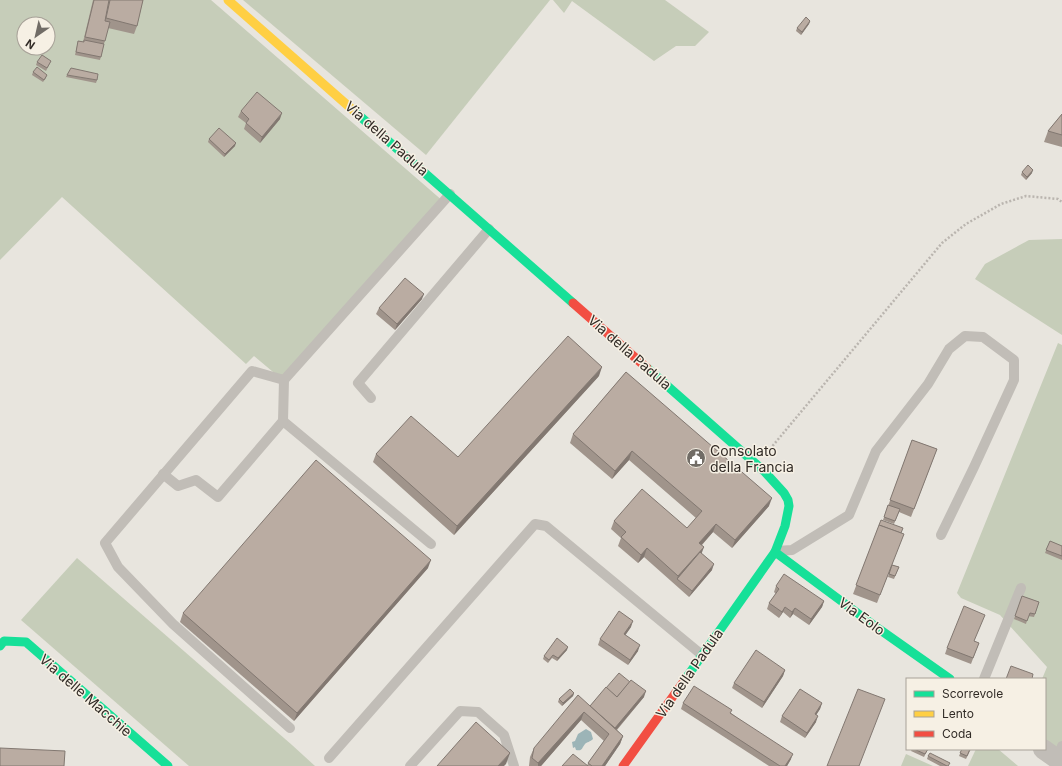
<svg xmlns="http://www.w3.org/2000/svg" width="1062" height="766" font-family="Inter,sans-serif">
<rect width="100%" height="100%" fill="#e8e5de"/>
<!-- green -->
<g fill="#c6cdb9" fill-rule="evenodd">
<path d="M0,0H211L444,202L285,382L254,356L246,364L62,197L0,260ZM24,24H48V48H24Z"/>
<path d="M243,0H550L426,155Z"/>
<path d="M553,0H665L709,32L695,46H676L654,61L572,1L564,13Z"/>
<path d="M1062,239V335L975,279L985,264L1029,240Z"/>
<path d="M1058,343L1062,345V766L1045,749V679H1042L1047,667L1000,615L961,598L957,593Z"/>
<path d="M77,558L292,745L315,766H189L21,620Z"/>
<path d="M976,749H998L1018,766H968Z"/>
<path d="M906,754L933,766H901Z"/>
</g>
<!-- water -->
<path fill="#9cb4b7" d="M586,729L591,732L593,739C590,742 587,742 585,744C581,749 583,751 576,750L575,747L573,748L572,742L575,741L578,734Z"/>
<g fill="none" stroke-linecap="round" stroke-linejoin="round">
<!-- path -->
<path stroke="#bab5af" stroke-width="2.5" stroke-dasharray="2 2" stroke-linecap="butt" d="M770,449L942,243L966,224L1001,204L1026,196L1058,199L1062,202"/>
<!-- lane -->
<g stroke="#c1bdb7" stroke-width="10">
<path d="M284,380L252,371L105,543L118,567L173,624L290,728"/>
<path d="M371,398L358,383L489,229"/>
<path d="M283,421L431,544"/>
<path d="M163,474L178,486L196,480L218,497L283,421L284,380L450,194"/>
<path d="M777,551L792,550L849,515L876,451L928,384L949,349L965,336L983,337L1014,360V380L974,467L941,535"/>
<path d="M984,679L1021,588"/>
<path d="M329,758L535,524L546,526L702,655"/>
<path d="M1057,759L1062,746"/>
<path d="M410,766L460,711L478,712L504,735L514,766"/>
</g>
<!-- street -->
<path stroke="#c1bdb7" stroke-width="20" d="M1043,749L1057,759L1060,766"/>
<!-- fast -->
<g stroke="#16e098" stroke-width="9">
<path d="M354,111L573,303"/>
<path d="M647,368L764,471L784,493L788,500L789,506L785,526L775,552L684,681"/>
<path d="M775,552L879,629L950,679"/>
<path d="M0,646L4,641L26,642L168,766"/>
</g>
<!-- slow -->
<path stroke="#ffcf43" stroke-width="9" d="M228,0L354,111"/>
<!-- jam -->
<g stroke="#f24e42" stroke-width="9">
<path d="M573,303L647,368"/>
<path d="M623,766L684,681"/>
</g>
</g>
<!-- wall -->
<g fill="#a0948b">
<path d="M93,0H143L137,26L134,34L108,28L100,60L75,55L78,41L83,42Z"/>
<path d="M810,21L809,24L801,35L796,31L797,28Z"/>
<path d="M51,61L46,71L36,65L37,62Z"/>
<path d="M33,72L47,75L46,78L43,82L32,75Z"/>
<path d="M67,75L97,80L96,83L66,77Z"/>
<path d="M241,111L280,119L260,143L244,129L246,123L238,117Z"/>
<path d="M1062,114V147L1044,142L1048,131Z"/>
<path d="M209,139L235,146L224,157L208,142Z"/>
<path d="M1022,172L1032,173L1026,180L1021,175Z"/>
<path d="M422,299L395,330L376,314L379,308Z"/>
<path d="M626,372L769,506L732,548L713,532L702,545L701,554L712,570L689,597L644,557L638,563L618,546L621,538L611,529L614,521L687,528L696,518L629,460L612,479L570,443L573,434Z"/>
<path d="M599,376L454,535L373,462L376,454L458,457Z"/>
<path d="M912,440L937,449L911,517L899,512L894,524L883,520Z"/>
<path d="M881,520L901,533L892,565L899,567L894,579L888,577L890,569L877,603L853,594Z"/>
<path d="M1050,541L1062,546V560L1045,553Z"/>
<path d="M428,568L294,721L180,622L183,613Z"/>
<path d="M776,586L824,601L822,607L809,625L793,614L790,618L783,612L779,618L767,609L769,603L776,594L774,592Z"/>
<path d="M1022,596L1039,602L1034,617L1028,616L1026,624L1014,619Z"/>
<path d="M631,627L625,635L638,651L628,665L598,645L600,639Z"/>
<path d="M974,641L979,643L971,664L945,654L947,648Z"/>
<path d="M567,650L557,661L552,658L548,663L543,659L544,656Z"/>
<path d="M785,670L783,676L762,708L732,688L734,683Z"/>
<path d="M606,688L644,697L617,730L623,736L620,744L605,766H562H587L588,763L604,741L581,720L541,766H529L530,757L534,748L590,706Z"/>
<path d="M574,693L573,696L562,706L558,702L559,699Z"/>
<path d="M683,703L731,713L791,759L787,766H769L681,709Z"/>
<path d="M822,703L820,709L816,715V722L805,738L780,722L782,716Z"/>
<path d="M912,749H928L924,757L911,751Z"/>
<path d="M962,749H971L966,759L959,756Z"/>
<path d="M928,756L949,766H940L927,759Z"/>
</g>
<!-- shaded-wall -->
<g fill="#827871">
<path d="M810,21L809,24L801,35L802,32Z"/>
<path d="M282,113L280,119L260,143L262,137Z"/>
<path d="M236,143L235,146L224,157L225,154Z"/>
<path d="M1033,170L1032,173L1026,180L1027,177Z"/>
<path d="M424,294L422,299L395,330L397,324Z"/>
<path d="M602,367L599,376L454,535L457,526Z"/>
<path d="M632,451L629,460L612,479L615,471Z"/>
<path d="M772,498L769,506L732,548L735,540Z"/>
<path d="M716,524L713,532L696,551L699,543Z"/>
<path d="M704,547L701,555L677,579L678,576Z"/>
<path d="M647,548L644,557L638,563L641,555Z"/>
<path d="M431,560L428,568L294,721L297,713Z"/>
<path d="M714,564L712,570L689,597L692,591Z"/>
<path d="M824,601L822,607L809,625L811,619Z"/>
<path d="M785,607L783,612L779,618L782,612Z"/>
<path d="M795,608L793,614L790,618L792,612Z"/>
<path d="M633,621L631,627L622,640L624,634Z"/>
<path d="M640,645L638,651L628,665L630,660Z"/>
<path d="M568,647L567,650L557,661L558,658Z"/>
<path d="M785,670L783,676L762,708L764,702Z"/>
<path d="M646,691L644,697L611,736L613,730Z"/>
<path d="M574,693L573,696L562,706L563,703Z"/>
<path d="M822,703L820,709L813,720L815,714Z"/>
<path d="M584,712L581,720L541,766H538V763Z"/>
<path d="M818,716L816,722L805,738L807,733Z"/>
<path d="M623,736L620,744L605,766H602Z"/>
<path d="M510,753L506,764L504,766H498Z"/>
<path d="M793,754L791,759L787,766H785Z"/>
</g>
<!-- building -->
<g fill="#baaca2" stroke="#827871">
<path d="M94,0H109L105,21L110,22L105,41L85,37Z"/>
<path d="M110,0H143L137,26L106,18Z"/>
<path d="M806,17L810,21L802,32L797,28Z"/>
<path d="M84,40L104,44L101,57L76,52L78,41L84,42Z"/>
<path d="M42,55L51,61L47,68L37,62Z"/>
<path d="M37,67L47,75L44,80L33,72Z"/>
<path d="M71,68L98,74L97,80L67,75Z"/>
<path d="M257,92L282,113L262,137L246,123L249,119L241,111Z"/>
<path d="M1062,114V135L1048,131Z"/>
<path d="M219,128L236,143L225,154L209,139Z"/>
<path d="M1028,165L1033,170L1027,177L1022,172Z"/>
<path d="M405,278L424,294L397,324L379,308Z"/>
<path d="M568,336L602,367L457,526L376,454L411,416L458,457Z"/>
<path d="M626,372L772,498L735,540L716,524L699,543L704,547L678,576L647,548L641,555L621,537L626,532L614,521L642,489L687,528L702,511L632,451L615,471L573,434Z"/>
<path d="M912,440L937,449L914,509L890,500Z"/>
<path d="M316,460L431,560L297,713L183,613Z"/>
<path d="M888,505L900,509L895,521L884,517Z"/>
<path d="M881,520L903,528L901,533L879,525Z"/>
<path d="M879,525L904,534L880,595L856,585Z"/>
<path d="M1050,541L1062,546V556L1046,550Z"/>
<path d="M700,552L714,564L692,591L677,579Z"/>
<path d="M892,565L899,567L895,576L889,574Z"/>
<path d="M784,574L824,601L811,619L795,608L792,612L785,607L782,612L769,603L779,589L776,586Z"/>
<path d="M1022,596L1039,602L1035,614L1030,613L1027,621L1015,616Z"/>
<path d="M964,606L985,615L974,641L979,643L973,658L947,648Z"/>
<path d="M619,611L633,621L624,634L640,645L630,660L600,639Z"/>
<path d="M557,638L568,647L558,658L553,655L549,660L544,656Z"/>
<path d="M756,650L785,670L764,702L734,683Z"/>
<path d="M1011,666L1033,674L1032,679H1006Z"/>
<path d="M619,673L630,682L617,697L606,688Z"/>
<path d="M631,680L646,691L615,728L590,706L606,687L617,697Z"/>
<path d="M694,686L732,710L730,713L793,754L785,766H780L683,703Z"/>
<path d="M570,689L574,693L563,703L559,699Z"/>
<path d="M800,689L822,703L815,714L818,716L807,733L782,716Z"/>
<path d="M858,689L885,699L859,766H827Z"/>
<path d="M578,695L623,736L602,766H592L588,763L609,734L584,712L538,763L532,758L534,748Z"/>
<path d="M476,722L510,753L498,766H437Z"/>
<path d="M0,748L65,751L64,766H0Z"/>
<path d="M914,749H928L925,754Z"/>
<path d="M962,749H970L967,756L960,753Z"/>
<path d="M930,753L950,763L948,766H947L928,756Z"/>
<path d="M573,754L588,766H562Z"/>
</g>
<!-- icons -->
<defs>
<symbol id="civic-disc" viewBox="-11 -11 22 22"><circle r="9.5" fill="#716c66" stroke="#f6f0e4"/><path d="M-.6-6.5H3V-4.5H.6V-3L4-1V1h2V6H-6V1h2V-1L-.6-3ZM-1.2 2.5V6h2.4V2.5Z" fill="#fff"/></symbol>
</defs>
<g fill-rule="evenodd">
<use href="#civic-disc" x="685" y="447" width="22" height="22"/>
</g>
<g text-anchor="middle" dominant-baseline="central" stroke-width="3" stroke-linejoin="round" paint-order="stroke">
<!-- street labels -->
<g font-size="14" fill="#312b26" stroke="#f6f0e4">
<text transform="translate(387 138) rotate(41)">Via della Padula</text>
<text transform="translate(630 352) rotate(41)">Via della Padula</text>
<text transform="translate(862 616) rotate(36)">Via Eolo</text>
<text transform="translate(689 673) rotate(-55)">Via della Padula</text>
<text transform="translate(86 695) rotate(41)">Via delle Macchie</text>
</g>
<!-- poi labels -->
<g font-size="14" fill="#312b26" stroke="#f6f0e4" text-anchor="start">
<text x="710" y="450">Consolato<tspan x="710" dy="16">della Francia</tspan></text>
</g>
</g>
<!-- legend -->
<rect x="906" y="678" width="140" height="72" fill="#f6f0e4" stroke="#a7a198"/>
<rect x="914" y="691" width="20" height="6" fill="#16e098" stroke="#a7a198"/>
<text x="942" y="698" font-size="12" fill="#312b26">Scorrevole</text>
<rect x="914" y="711" width="20" height="6" fill="#ffcf43" stroke="#a7a198"/>
<text x="942" y="718" font-size="12" fill="#312b26">Lento</text>
<rect x="914" y="731" width="20" height="6" fill="#f24e42" stroke="#a7a198"/>
<text x="942" y="738" font-size="12" fill="#312b26">Coda</text>
<!-- north arrow -->
<g transform="translate(36 36) rotate(214)"><circle r="19" fill="#f6f0e4" stroke="#a7a198"/>
<path d="M0-3L7 15L0 10L-7 15Z" fill="#716c66"/>
<text y="-6" font-size="11" font-weight="bold" text-anchor="middle" fill="#312b26">N</text>
</g>
</svg>
